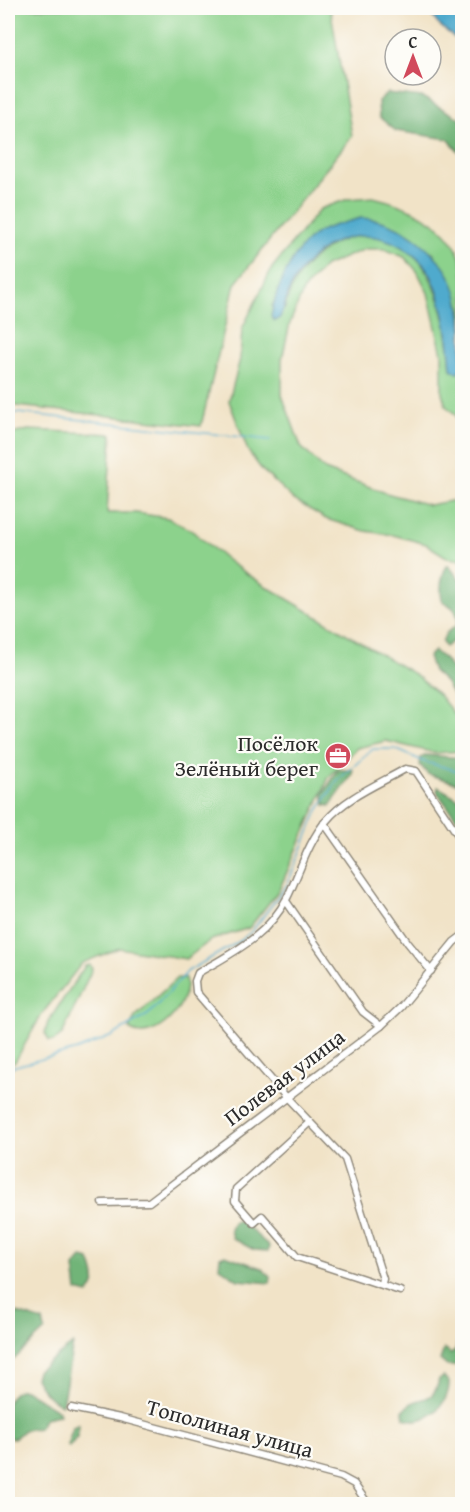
<svg xmlns="http://www.w3.org/2000/svg" width="470" height="1512" font-family="'Gentium Book Plus',serif">
<rect width="100%" height="100%" fill="#fdfcf7"/>
<filter id="ink" filterUnits="userSpaceOnUse"><feTurbulence type="fractalNoise" baseFrequency=".0167" numOctaves="2"/><feDisplacementMap in="SourceGraphic" scale="12" xChannelSelector="R" yChannelSelector="G"/><feConvolveMatrix kernelMatrix="1 2 1 2 8 2 1 2 1" color-interpolation-filters="sRGB"/></filter>
<filter id="wash" filterUnits="userSpaceOnUse"><feTurbulence type="fractalNoise" baseFrequency=".008" numOctaves="4" result="noise"/><feDisplacementMap in="SourceGraphic" scale="24" xChannelSelector="R" yChannelSelector="G"/><feGaussianBlur stdDeviation="1.35" result="paint"/><feColorMatrix in="noise" values="0 0 0 0 0 0 0 0 0 0 0 0 0 0 0 0 0 1.4 0 .05"/><feComposite in="paint" operator="in"/></filter>
<g filter="url(#wash)">
<rect width="100%" height="100%" fill="#f1e3c7"/>
<!-- green -->
<g fill="#8cd28c" stroke="#5c7e5c" stroke-width="1.5" fill-rule="evenodd">
<path d="M8,8H328L331,12L352,136L235,284L201,426L8,405Z"/>
<path d="M373,197C408,205 452,224 462,263C467,281 462,330 462,351L461,307L433,252L347,222L317,233L298,252L272,306L285,309C294,260 350,217 397,244C403,248 412,251 416,257C442,286 448,332 451,369L458,373L462,366L461,560L448,558L426,544L393,535L365,531L326,519L294,500L262,470L248,451L229,401L240,359L242,329L272,268L320,209L348,199ZM365,249H384L404,257L417,271L428,293L442,354V393L446,406L456,415L462,441L455,465L459,492L456,500L429,505L386,493L325,470L301,447L282,395V359L290,323L304,289L325,266Z"/>
<path d="M28,430L112,434L107,513H136L168,518L191,530L232,564L264,585L416,675L439,695L462,724V751L435,753L386,741L357,748L329,777L279,890L249,928L211,940L186,959L119,948L82,963L42,1014L15,1062L8,1065V435Z"/>
<path d="M90,965L92,969L62,1035L54,1041H49L45,1033L48,1022L85,966Z"/>
<path d="M177,978H185C192,1003 155,1046 129,1029L135,1017Z"/>
</g>
<!-- forest -->
<g fill="#71b478" stroke="#4e7052" stroke-width="1.5">
<path d="M387,93L422,97L459,118L462,121V155L448,139L396,131L379,117L378,101Z"/>
<path d="M448,565L462,582V640H455L445,647L442,642L446,633L458,624C458,611 454,607 443,602C439,592 441,573 448,565Z"/>
<path d="M434,651L444,659L462,680V710L446,683L433,671L428,657Z"/>
<path d="M426,755L462,758V785L428,774L420,765L421,758Z"/>
<path d="M338,770H353V774L330,806L325,805L323,794Z"/>
<path d="M438,787L462,801V826L437,792Z"/>
<path d="M240,1220L269,1246L268,1251L254,1250L232,1238L230,1230L233,1222Z"/>
<path d="M225,1255L261,1268L271,1277L270,1283L238,1280L219,1267L220,1257Z"/>
<path d="M82,1258L90,1260C95,1274 99,1282 88,1294L77,1291L74,1267Z"/>
<path d="M8,1310L43,1321L45,1330L8,1365Z"/>
<path d="M462,1314V1349L458,1366H447L440,1360L444,1349L451,1354L456,1350Z"/>
<path d="M73,1344L62,1405C51,1401 40,1388 35,1378L37,1371Z"/>
<path d="M444,1377L449,1382C450,1404 426,1427 404,1418L403,1411C415,1393 434,1408 439,1379Z"/>
<path d="M19,1390H25L59,1411L60,1415L45,1418L39,1428L24,1430L15,1438H8C7,1422 1,1397 19,1390Z"/>
<path d="M79,1424L77,1437L69,1447L67,1445L73,1427Z"/>
</g>
<!-- water -->
<g fill="#50aacd" stroke="#3e6a7c" stroke-width="1.5">
<path d="M426,8H462V44L438,24Z"/>
<path d="M361,218C384,219 402,227 420,242C465,278 462,312 462,366L458,373L451,369C449,341 445,306 433,280C427,266 415,255 402,247C361,223 318,241 294,281C286,293 286,307 279,319L275,321L271,317C275,290 293,249 317,233C329,225 348,222 361,218Z"/>
</g>
<g fill="none" stroke-linecap="round" stroke-linejoin="round">
<!-- stream -->
<g stroke="#50aacd" stroke-width="1.5">
<path d="M8,412L270,440"/>
<path d="M461,560L462,564"/>
<path d="M8,1068L77,1050L112,1036L149,1014L188,971L240,941L252,931L287,885L318,810L338,780L373,749H395L425,762L462,772"/>
</g>
</g>
</g>
<g filter="url(#ink)">
<g fill="none" stroke-linecap="round" stroke-linejoin="round">
<defs>
<g id="street">
<path d="M324,823L408,943L431,971"/>
<path d="M286,901L363,1012L381,1026"/>
<path d="M310,1122L236,1189L235,1201L254,1223L262,1216L297,1257L400,1291"/>
<path d="M102,1203L149,1202L381,1026L401,1007L454,942L462,936"/>
<path d="M382,1283L383,1279L345,1159L287,1098L196,992L195,981L198,973C232,953 268,936 287,898C299,874 308,842 326,821C346,797 379,784 405,769L416,771L462,841"/>
<path d="M71,1408L120,1418L341,1477L354,1484L368,1504"/>
</g>
</defs>
<!-- street casing -->
<use href="#street" stroke="#8e8779" stroke-width="9"/>
<!-- street -->
<use href="#street" stroke="#fff" stroke-width="6"/>
</g>
</g>
<!-- icons -->
<defs>
<symbol id="office-disc" viewBox="-11 -11 22 22"><circle r="9.5" fill="#d1495b" stroke="#fdfcf7"/><path d="M-6-3h4V-5.5h4V-3h4V5H-6ZM-1-4.5V-3h2v-1.5ZM-6 0V1H6V0Z" fill="#fff"/></symbol>
</defs>
<g fill-rule="evenodd">
<use href="#office-disc" x="323" y="741" width="30" height="30"/>
</g>
<g text-anchor="middle" dominant-baseline="central" stroke-width="4.5" stroke-linejoin="round" paint-order="stroke">
<!-- poi labels -->
<g font-size="22" fill="#2b2b2b" stroke="#fdfcf7" text-anchor="end">
<text x="318" y="743">Посёлок<tspan x="318" dy="25">Зелёный берег</tspan></text>
</g>
<!-- street labels -->
<g font-size="22" fill="#2b2b2b" stroke="#fdfcf7">
<text transform="translate(284 1077) rotate(-37)">Полевая улица</text>
<text transform="translate(230 1428) rotate(15)">Тополиная улица</text>
</g>
</g>
<!-- margin -->
<rect width="470" height="1512" fill="none" stroke="#fdfcf7" stroke-width="30"/>
<!-- north arrow -->
<g transform="translate(413 57)"><circle r="28" fill="#fdfcf7" stroke="#a9a8a5" stroke-width="1.5"/>
<path d="M0-4.5L10 22L0 15L-10 22Z" fill="#d1495b"/>
<text y="-9" font-size="16" font-weight="bold" text-anchor="middle" fill="#2b2b2b">С</text>
</g>
</svg>
